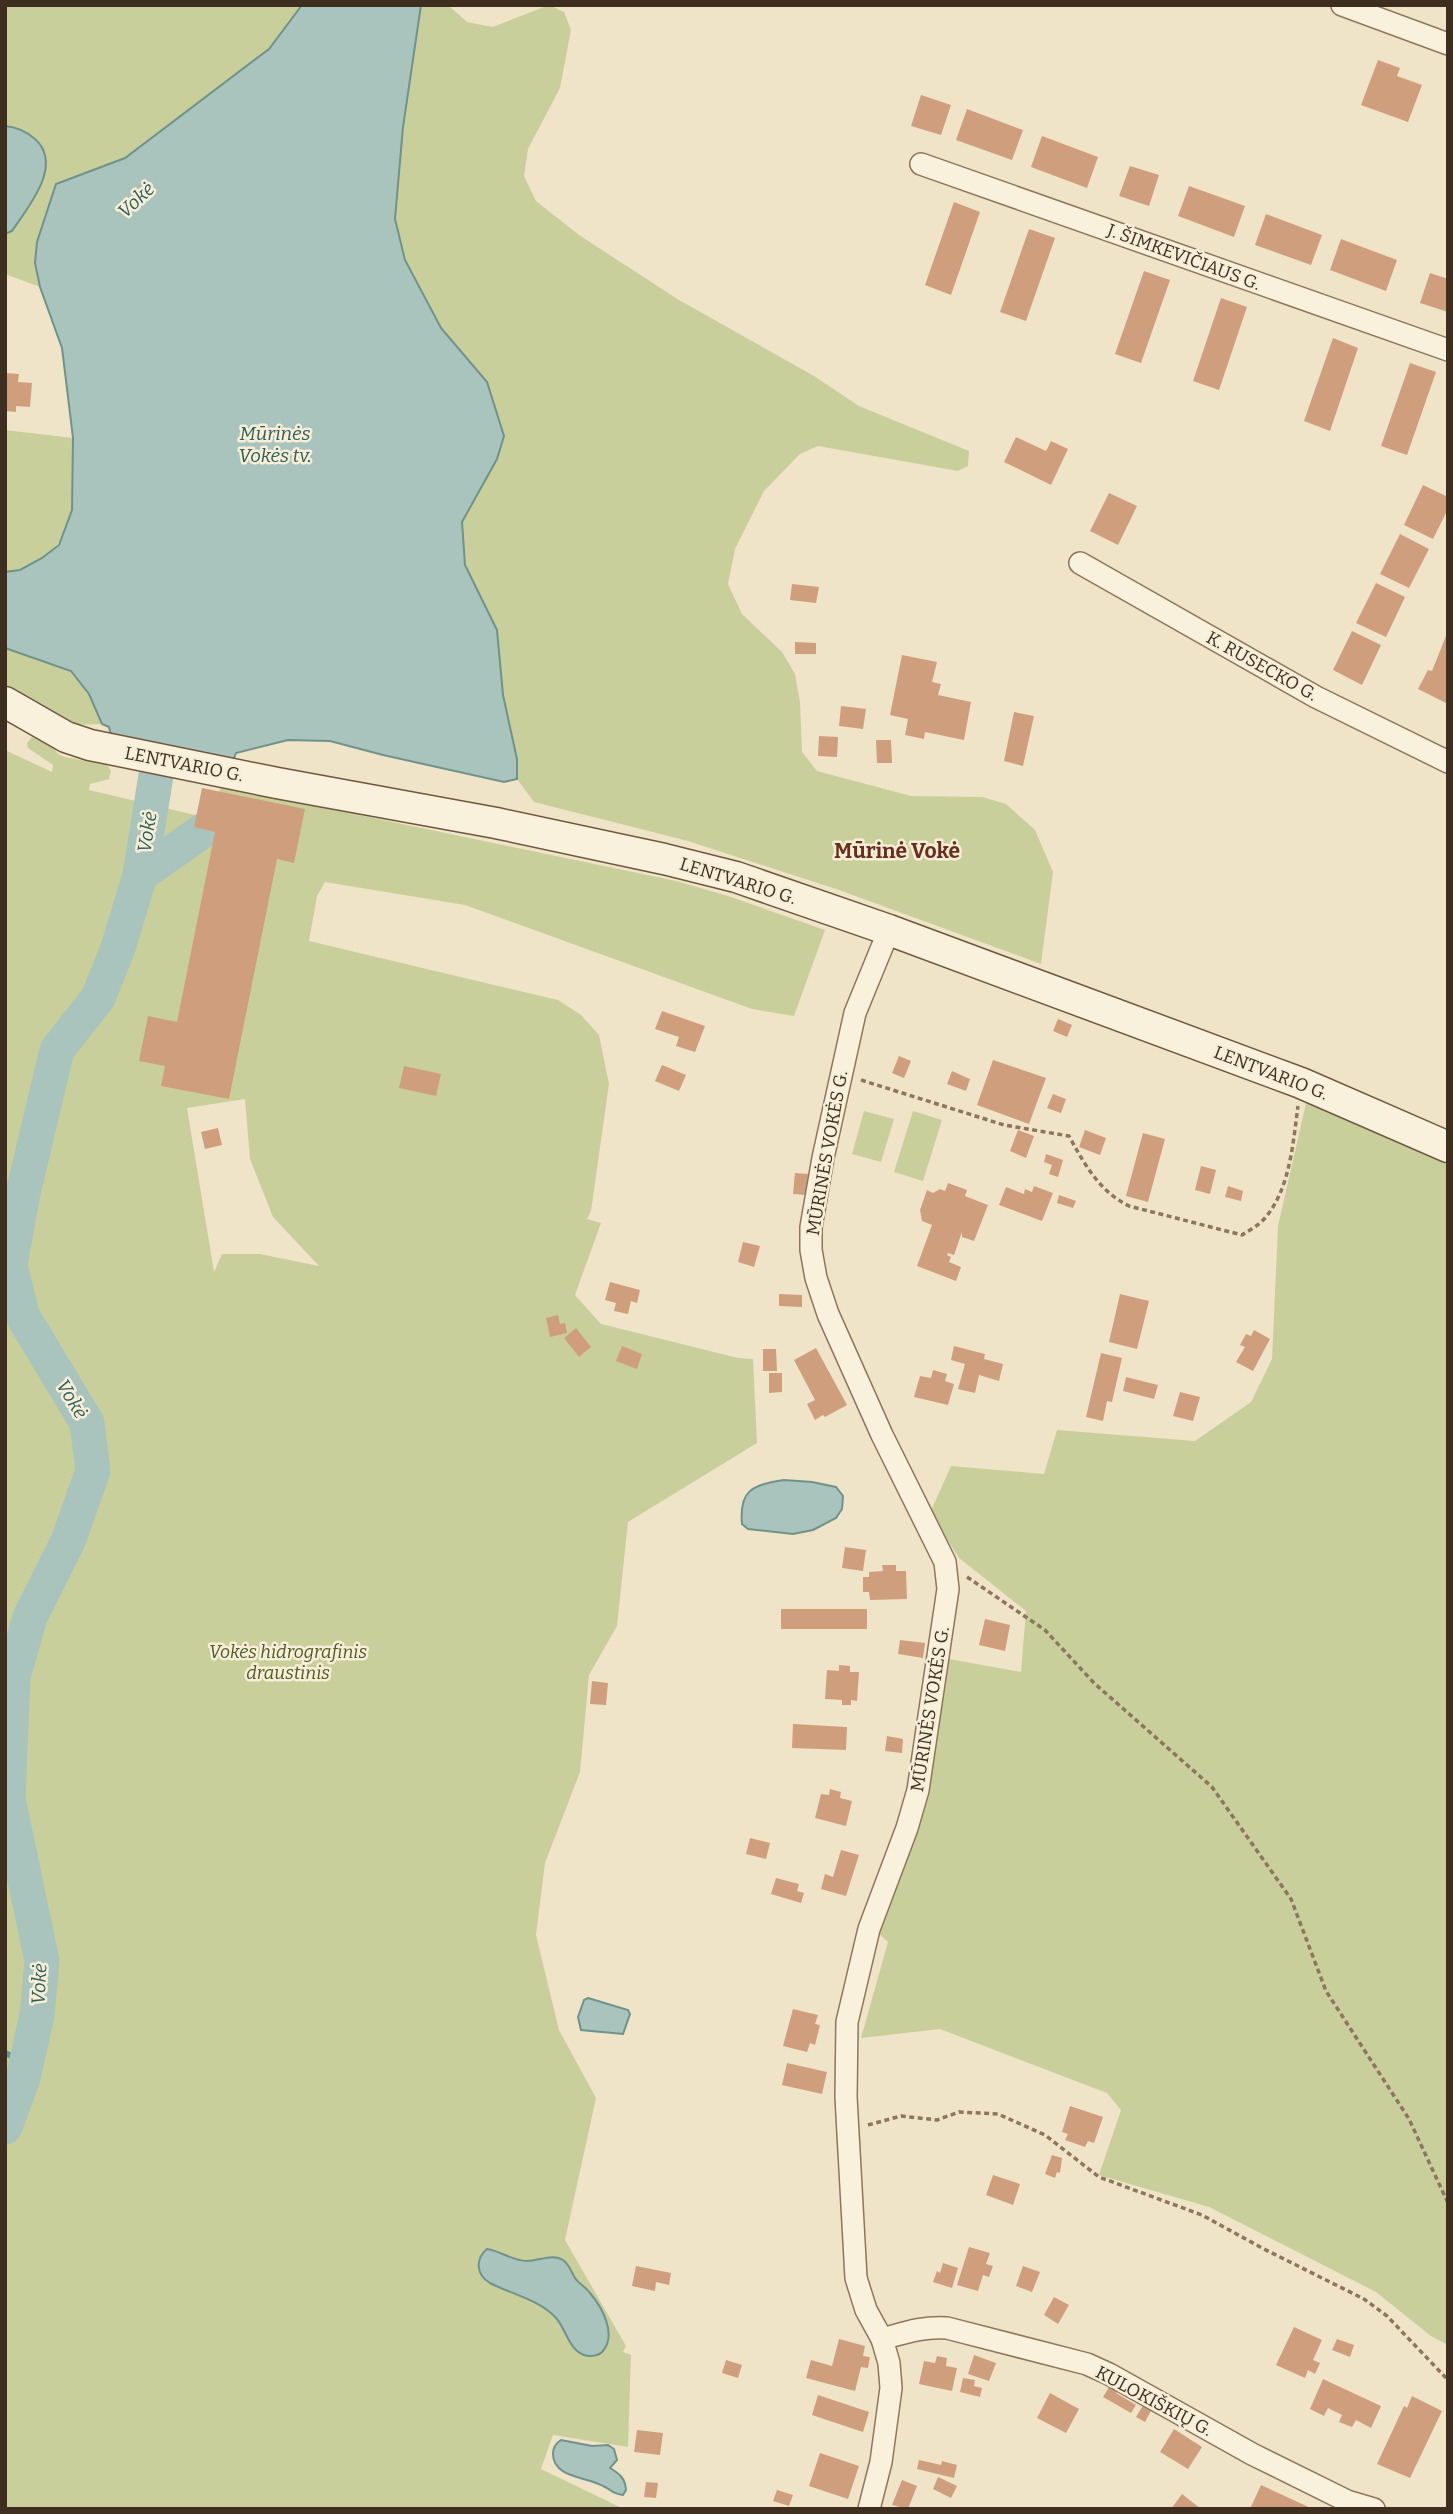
<svg xmlns="http://www.w3.org/2000/svg" width="1453" height="2514" font-family="Bitter,serif">
<rect width="100%" height="100%" fill="#f0e4c8"/>
<!-- green -->
<g fill="#c9cf9b" fill-rule="evenodd">
<path d="M5,5H302L269,49L125,158L56,184L35,263L40,287L5,274V234L12,231L13,127L5,126Z"/>
<path d="M421,5H448L467,22L493,27L549,5L564,12L571,30L560,88L528,149L524,176L536,201L579,235L679,300L814,376L859,406L969,451L968,466L958,471L818,446L800,454L764,491L735,549L728,584L742,614L782,652L795,674L800,702L802,752L817,771L911,796L982,797L1006,804L1035,830L1053,872L1041,964L839,890L688,841L534,802L517,779V759L503,695L497,630L465,565L462,521L497,459L487,382L441,328L405,260L395,219L403,127Z"/>
<path d="M5,430L73,438C72,460 76,489 72,510C66,545 40,569 5,572Z"/>
<path d="M5,648L71,671L89,694L102,724L72,725L5,688Z"/>
<path d="M32,737L53,747L58,754L65,757L107,765L111,771L109,779L90,784L89,790L212,819L223,778L322,799L321,807L676,881L728,896L825,930L794,1016L752,1009L465,905L325,882L317,896L309,941L558,1000L581,1015L599,1035L609,1084L591,1211L587,1219L601,1223L575,1295L601,1324L738,1358L753,1359L757,1443L628,1522L617,1626L589,1675L580,1772L545,1863L536,1935L559,2030L596,2098L565,2240L626,2346L623,2352L631,2355L628,2447L553,2435L541,2469L624,2509H5V750L52,772L53,765L28,748L27,743ZM245,1099L250,1159L273,1217L319,1266L260,1254H222L214,1272L187,1108Z"/>
<path d="M1306,1103L1448,1165V2345L1431,2336L1376,2292L1209,2207L1099,2175L1121,2110L1107,2093L940,2029L861,2038L888,1942L878,1933L920,1812L949,1659L1021,1672L1026,1611L959,1558L930,1513L951,1466L1044,1474L1057,1430L1195,1441L1251,1402L1272,1359L1278,1226Z"/>
<path d="M864,1111L894,1119L881,1162L852,1154Z"/>
<path d="M913,1111L942,1120L923,1181L894,1172Z"/>
</g>
<!-- water -->
<g fill="#a9c4bc" stroke="#6f938a" stroke-width="2">
<path d="M302,5H421L403,127L395,219L405,260L441,328L487,382L504,436L497,459L462,522L465,565L497,630L503,695L517,759V779L504,782L383,755L330,741L288,740L236,753L232,763L112,740L109,727L102,724L89,694L71,671L5,648V572L20,570L42,558L59,545L72,510L73,438L62,348L40,287L35,263L37,242L56,184L125,158L269,49Z"/>
<path d="M5,126C16,127 27,132 35,139C64,165 28,207 12,231L5,234Z"/>
<path d="M784,1480L812,1482L836,1487L843,1496L842,1509L836,1518L813,1530L793,1534L748,1529L742,1524C739,1490 752,1485 784,1480Z"/>
<path d="M588,1998L628,2010L630,2014L623,2034L581,2030L578,2017L584,2000Z"/>
<path d="M487,2249C501,2251 512,2261 527,2261C539,2261 553,2253 563,2260C570,2265 571,2272 575,2278C579,2284 586,2287 590,2293C602,2307 617,2334 603,2351C599,2356 590,2357 584,2355C569,2350 566,2329 556,2318C540,2300 511,2294 490,2283C476,2275 475,2259 487,2249Z"/>
<path d="M561,2440L592,2446L608,2445L614,2449L617,2460L610,2468C620,2474 625,2478 626,2490L623,2495C612,2494 612,2490 603,2486C588,2477 553,2478 553,2454C553,2448 556,2443 561,2440Z"/>
</g>
<g fill="none" stroke-linecap="round" stroke-linejoin="round">
<!-- stream -->
<path stroke="#6f938a" stroke-width="6" d="M5,2053L26,2063"/>
<!-- river -->
<g stroke="#a9c4bc" stroke-width="35">
<path d="M140,875L204,830"/>
<path d="M5,2127L23,2078L37,2015L42,1961L8,1799L13,1677L30,1617L68,1541L93,1471L87,1423L22,1315L10,1265L23,1193L57,1050L98,998L118,948L140,875L157,769"/>
</g>
</g>
<!-- building -->
<g fill="#cf9f7d">
<path d="M1378,60L1400,68L1397,76L1422,85L1408,122L1361,105Z"/>
<path d="M921,95L951,105L941,135L911,126Z"/>
<path d="M967,109L1023,130L1012,160L956,140Z"/>
<path d="M1042,136L1098,157L1087,188L1031,167Z"/>
<path d="M1130,166L1159,175L1149,206L1119,196Z"/>
<path d="M1189,186L1245,206L1234,237L1178,216Z"/>
<path d="M954,202L980,212L951,295L925,285Z"/>
<path d="M1266,214L1322,235L1311,265L1255,245Z"/>
<path d="M1029,229L1055,238L1026,321L1000,312Z"/>
<path d="M1341,239L1397,260L1386,291L1330,270Z"/>
<path d="M1144,271L1170,280L1141,363L1115,354Z"/>
<path d="M1430,273L1448,279V312L1420,303Z"/>
<path d="M1221,298L1247,307L1219,390L1193,381Z"/>
<path d="M1333,338L1358,348L1330,431L1304,421Z"/>
<path d="M1410,363L1436,372L1407,455L1381,446Z"/>
<path d="M5,373L19,374L18,382L32,383L30,407L16,406V412L5,411Z"/>
<path d="M1016,437L1046,451L1051,441L1068,449L1051,485L1004,462Z"/>
<path d="M1423,485L1448,497V509L1433,539L1404,525Z"/>
<path d="M1109,493L1137,506L1118,545L1090,531Z"/>
<path d="M1400,534L1429,549L1409,588L1380,574Z"/>
<path d="M1376,583L1405,597L1386,637L1356,623Z"/>
<path d="M792,584L819,587L816,603L790,600Z"/>
<path d="M1352,631L1381,645L1362,685L1333,670Z"/>
<path d="M1448,631V704L1418,689L1428,670L1432,671Z"/>
<path d="M795,642L816,643V654H795Z"/>
<path d="M902,655L937,662L932,682L941,684L938,695L971,702L964,740L925,732L924,739L905,735L908,719L890,715Z"/>
<path d="M841,706L866,709L863,729L839,726Z"/>
<path d="M1014,712L1034,716L1023,766L1004,761Z"/>
<path d="M819,736L838,737L837,757L818,756Z"/>
<path d="M876,740H891L892,763H877Z"/>
<path d="M202,788L305,809L294,863L277,859L229,1099L161,1086L165,1066L139,1061L148,1016L177,1022L215,832L194,827Z"/>
<path d="M662,1011L705,1026L695,1052L676,1046L679,1037L655,1029Z"/>
<path d="M1058,1019L1072,1025L1067,1037L1053,1031Z"/>
<path d="M899,1056L911,1061L904,1078L892,1073Z"/>
<path d="M993,1060L1046,1078L1029,1124L977,1105Z"/>
<path d="M662,1065L686,1075L679,1091L655,1081Z"/>
<path d="M404,1066L441,1074L436,1096L399,1088Z"/>
<path d="M952,1071L970,1079L966,1091L947,1084Z"/>
<path d="M1053,1094L1066,1099L1061,1113L1047,1108Z"/>
<path d="M218,1128L222,1145L205,1149L201,1132Z"/>
<path d="M1018,1130L1034,1136L1026,1158L1010,1151Z"/>
<path d="M1085,1130L1106,1138L1100,1155L1079,1147Z"/>
<path d="M1143,1133L1165,1139L1148,1202L1126,1196Z"/>
<path d="M1046,1154L1063,1160L1058,1177L1049,1174L1052,1165L1044,1162Z"/>
<path d="M1201,1166L1216,1170L1210,1194L1195,1190Z"/>
<path d="M795,1173L810,1174L807,1195L793,1194Z"/>
<path d="M948,1183L967,1190L965,1196L988,1205L974,1241L962,1237V1232L954,1255L948,1253L947,1255L951,1257L949,1262L961,1267L956,1281L917,1266L932,1225L922,1221L920,1210L927,1190L933,1193L940,1189L945,1191Z"/>
<path d="M1034,1186L1053,1193L1042,1221L999,1205L1006,1187L1024,1194L1025,1189L1032,1192Z"/>
<path d="M1228,1186L1243,1191L1241,1201L1225,1197Z"/>
<path d="M1059,1195L1076,1201L1073,1208L1057,1203Z"/>
<path d="M743,1242L760,1246L754,1267L738,1262Z"/>
<path d="M610,1282L640,1290L637,1303L631,1301L628,1314L614,1311L616,1303L605,1300Z"/>
<path d="M779,1294L802,1295V1307L779,1306Z"/>
<path d="M1120,1294L1149,1301L1137,1349L1109,1342Z"/>
<path d="M558,1315L560,1324L565,1323L567,1333L550,1337L546,1318Z"/>
<path d="M576,1328L591,1347L579,1357L564,1338Z"/>
<path d="M1254,1330L1270,1339L1253,1371L1236,1362L1245,1347L1240,1345L1246,1334L1251,1336Z"/>
<path d="M622,1346L642,1354L637,1369L616,1361Z"/>
<path d="M954,1346L985,1354L984,1359L1003,1364L999,1381L979,1375L975,1393L958,1389L965,1364L951,1360Z"/>
<path d="M816,1348L847,1405L825,1417L823,1415L815,1420L807,1404L815,1400L794,1360Z"/>
<path d="M763,1349H776L777,1371H763Z"/>
<path d="M1101,1353L1122,1358L1112,1402L1107,1401L1103,1421L1086,1417Z"/>
<path d="M933,1370L947,1374L945,1381L954,1384L948,1405L914,1397L920,1376L931,1378Z"/>
<path d="M769,1373H782V1392L769,1393Z"/>
<path d="M1126,1377L1158,1385L1154,1399L1123,1391Z"/>
<path d="M1180,1392L1200,1397L1193,1421L1173,1416Z"/>
<path d="M845,1547L866,1550L863,1571L842,1568Z"/>
<path d="M882,1565H896V1571H906L907,1599L870,1600L869,1592H863V1577H869V1572L883,1571Z"/>
<rect x="781" y="1609" width="86" height="20"/>
<path d="M985,1619L1010,1625L1005,1651L979,1645Z"/>
<path d="M900,1640L925,1643L923,1658L898,1654Z"/>
<path d="M839,1665L850,1666V1672H859L857,1701L851,1700V1705H842V1700L825,1699L827,1670L839,1671Z"/>
<path d="M592,1681L608,1683L606,1705L590,1704Z"/>
<path d="M793,1724L847,1727L846,1750L792,1748Z"/>
<path d="M887,1736L903,1739L902,1753L885,1751Z"/>
<path d="M830,1789L841,1792L840,1798L852,1801L846,1826L815,1818L821,1794L829,1795Z"/>
<path d="M750,1838L770,1843L766,1859L746,1854Z"/>
<path d="M841,1850L859,1855L846,1896L821,1889L825,1874L833,1877Z"/>
<path d="M776,1878L799,1884L797,1891L804,1893L801,1903L771,1894Z"/>
<path d="M793,2009L818,2015L815,2024L820,2025L815,2045L810,2043L807,2052L783,2046Z"/>
<path d="M787,2063L827,2072L822,2094L782,2085Z"/>
<path d="M1070,2106L1103,2117L1094,2143L1088,2141L1085,2147L1065,2140L1068,2134L1062,2132Z"/>
<path d="M1052,2155L1062,2158L1060,2173L1057,2172L1055,2178L1045,2174Z"/>
<path d="M993,2175L1020,2184L1013,2205L986,2195Z"/>
<path d="M969,2247L990,2253L986,2264L993,2266L989,2277L983,2275L978,2291L957,2285Z"/>
<path d="M943,2263L958,2268L952,2288L933,2282L937,2271L940,2273Z"/>
<path d="M636,2266L671,2273L669,2285L656,2282L655,2291L632,2286Z"/>
<path d="M1023,2266L1040,2272L1032,2292L1016,2286Z"/>
<path d="M1054,2297L1069,2305L1058,2324L1044,2315Z"/>
<path d="M1294,2327L1322,2340L1313,2360L1320,2363L1315,2374L1308,2370L1305,2378L1276,2365Z"/>
<path d="M839,2339L865,2346L863,2356L870,2357L868,2368L861,2367L855,2391L806,2378L811,2360L832,2366Z"/>
<path d="M1337,2339L1354,2345L1350,2357L1332,2350Z"/>
<path d="M974,2355L996,2363L989,2381L968,2374Z"/>
<path d="M937,2356L947,2358L946,2366L957,2368L952,2391L919,2384L924,2361L935,2363Z"/>
<path d="M726,2360L742,2365L738,2378L722,2373Z"/>
<path d="M963,2378L975,2380L974,2386L982,2388L980,2397L960,2392Z"/>
<path d="M1323,2379L1381,2406L1371,2428L1356,2420L1352,2427L1339,2422L1342,2415L1328,2408L1324,2416L1310,2409Z"/>
<path d="M1111,2384L1119,2389L1116,2393L1136,2405L1131,2413L1103,2397Z"/>
<path d="M1050,2393L1079,2409L1066,2433L1037,2418Z"/>
<path d="M818,2395L869,2412L863,2432L812,2415Z"/>
<path d="M1412,2396L1442,2411L1410,2478L1377,2464L1404,2406L1407,2408Z"/>
<path d="M1145,2402L1153,2407L1145,2422L1136,2417Z"/>
<path d="M1174,2429L1202,2447L1188,2469L1160,2452Z"/>
<path d="M637,2430L663,2433L660,2455L634,2452Z"/>
<path d="M820,2453L859,2466L848,2499L809,2486Z"/>
<path d="M919,2460L941,2465L942,2461L957,2465L954,2478L917,2469Z"/>
<path d="M938,2477L957,2486L951,2498L933,2489Z"/>
<path d="M902,2480L917,2486L908,2509L892,2505Z"/>
<path d="M646,2482L658,2483L656,2498L644,2497Z"/>
<path d="M1261,2485L1313,2509H1250Z"/>
<path d="M777,2490L793,2495L789,2506L773,2501Z"/>
<path d="M1182,2494L1201,2509H1171Z"/>
</g>
<g fill="none" stroke-linecap="round" stroke-linejoin="round">
<defs>
<g id="street">
<path d="M1342,5L1448,44"/>
<path d="M921,164L1448,350"/>
<path d="M1080,563L1316,697L1448,762"/>
<path d="M882,2339C904,2333 924,2326 947,2328L1087,2364L1109,2374L1252,2454L1347,2501L1374,2509"/>
<path d="M869,2509L881,2462L891,2388L889,2363L882,2339L866,2310L856,2278L846,2097L847,2022L869,1929L907,1828L918,1790L948,1589L945,1562L882,1435L828,1314L816,1278L811,1250V1227L823,1158L855,1013L889,930"/>
</g>
<path id="secondary" d="M5,702L66,737L90,745L277,783L496,823L664,859L736,877L889,930L1301,1083L1448,1147"/>
</defs>
<!-- street casing -->
<use href="#street" stroke="#8d765c" stroke-width="24"/>
<!-- secondary casing -->
<use href="#secondary" stroke="#6f573f" stroke-width="33"/>
<!-- path -->
<g stroke="#8d765c" stroke-width="3.5" stroke-dasharray="5 3.5" stroke-linecap="butt">
<path d="M861,1080L1004,1125L1069,1136C1085,1165 1099,1191 1129,1206L1242,1235C1250,1230 1259,1225 1265,1218C1290,1189 1293,1143 1298,1106"/>
<path d="M967,1577L1045,1630L1094,1683L1212,1787L1291,1899L1326,1991L1409,2119L1448,2203"/>
<path d="M868,2125L901,2116L937,2120L959,2112L998,2114L1045,2135L1099,2177L1202,2215L1262,2248L1364,2299L1387,2316L1448,2380"/>
</g>
<!-- street -->
<use href="#street" stroke="#faf1dc" stroke-width="21"/>
<!-- secondary -->
<use href="#secondary" stroke="#faf1dc" stroke-width="30"/>
</g>
<g text-anchor="middle" dominant-baseline="central" stroke-width="5" stroke-linejoin="round" paint-order="stroke">
<!-- street labels -->
<g font-size="18" fill="#3d2e20" stroke="#f7eed8">
<text transform="translate(1184 257) rotate(20)">J. ŠIMKEVIČIAUS G.</text>
<text transform="translate(1262 666) rotate(29)">K. RUSECKO G.</text>
<text transform="translate(184 764) rotate(11)">LENTVARIO G.</text>
<text transform="translate(738 881) rotate(17)">LENTVARIO G.</text>
<text transform="translate(1271 1073) rotate(21)">LENTVARIO G.</text>
<text transform="translate(827 1153) rotate(-80)">MŪRINĖS VOKĖS G.</text>
<text transform="translate(930 1709) rotate(-81)">MŪRINĖS VOKĖS G.</text>
<text transform="translate(1154 2401) rotate(28)">KULOKIŠKIŲ G.</text>
</g>
<!-- park labels -->
<g font-size="18" font-style="italic" fill="#4d5a26" stroke="#f7eed8">
<text x="288" y="1652">Vokės hidrografinis<tspan x="288" dy="21">draustinis</tspan></text>
</g>
<!-- water labels -->
<g font-size="19" font-style="italic" fill="#2f5d5a" stroke="#f7eed8">
<text transform="translate(136 200) rotate(-43)">Vokė</text>
<text x="275" y="433">Mūrinės<tspan x="275" dy="22">Vokės tv.</tspan></text>
<text transform="translate(147 832) rotate(-81)">Vokė</text>
<text transform="translate(72 1399) rotate(59)">Vokė</text>
<text transform="translate(39 1984) rotate(-87)">Vokė</text>
</g>
<!-- quarter labels -->
<g font-size="21" font-weight="bold" fill="#6b2e1e" stroke="#f7eed8">
<text x="897" y="851">Mūrinė Vokė</text>
</g>
</g>
<!-- border -->
<rect width="1453" height="2514" fill="none" stroke="#3d2e20" stroke-width="14"/>
</svg>
